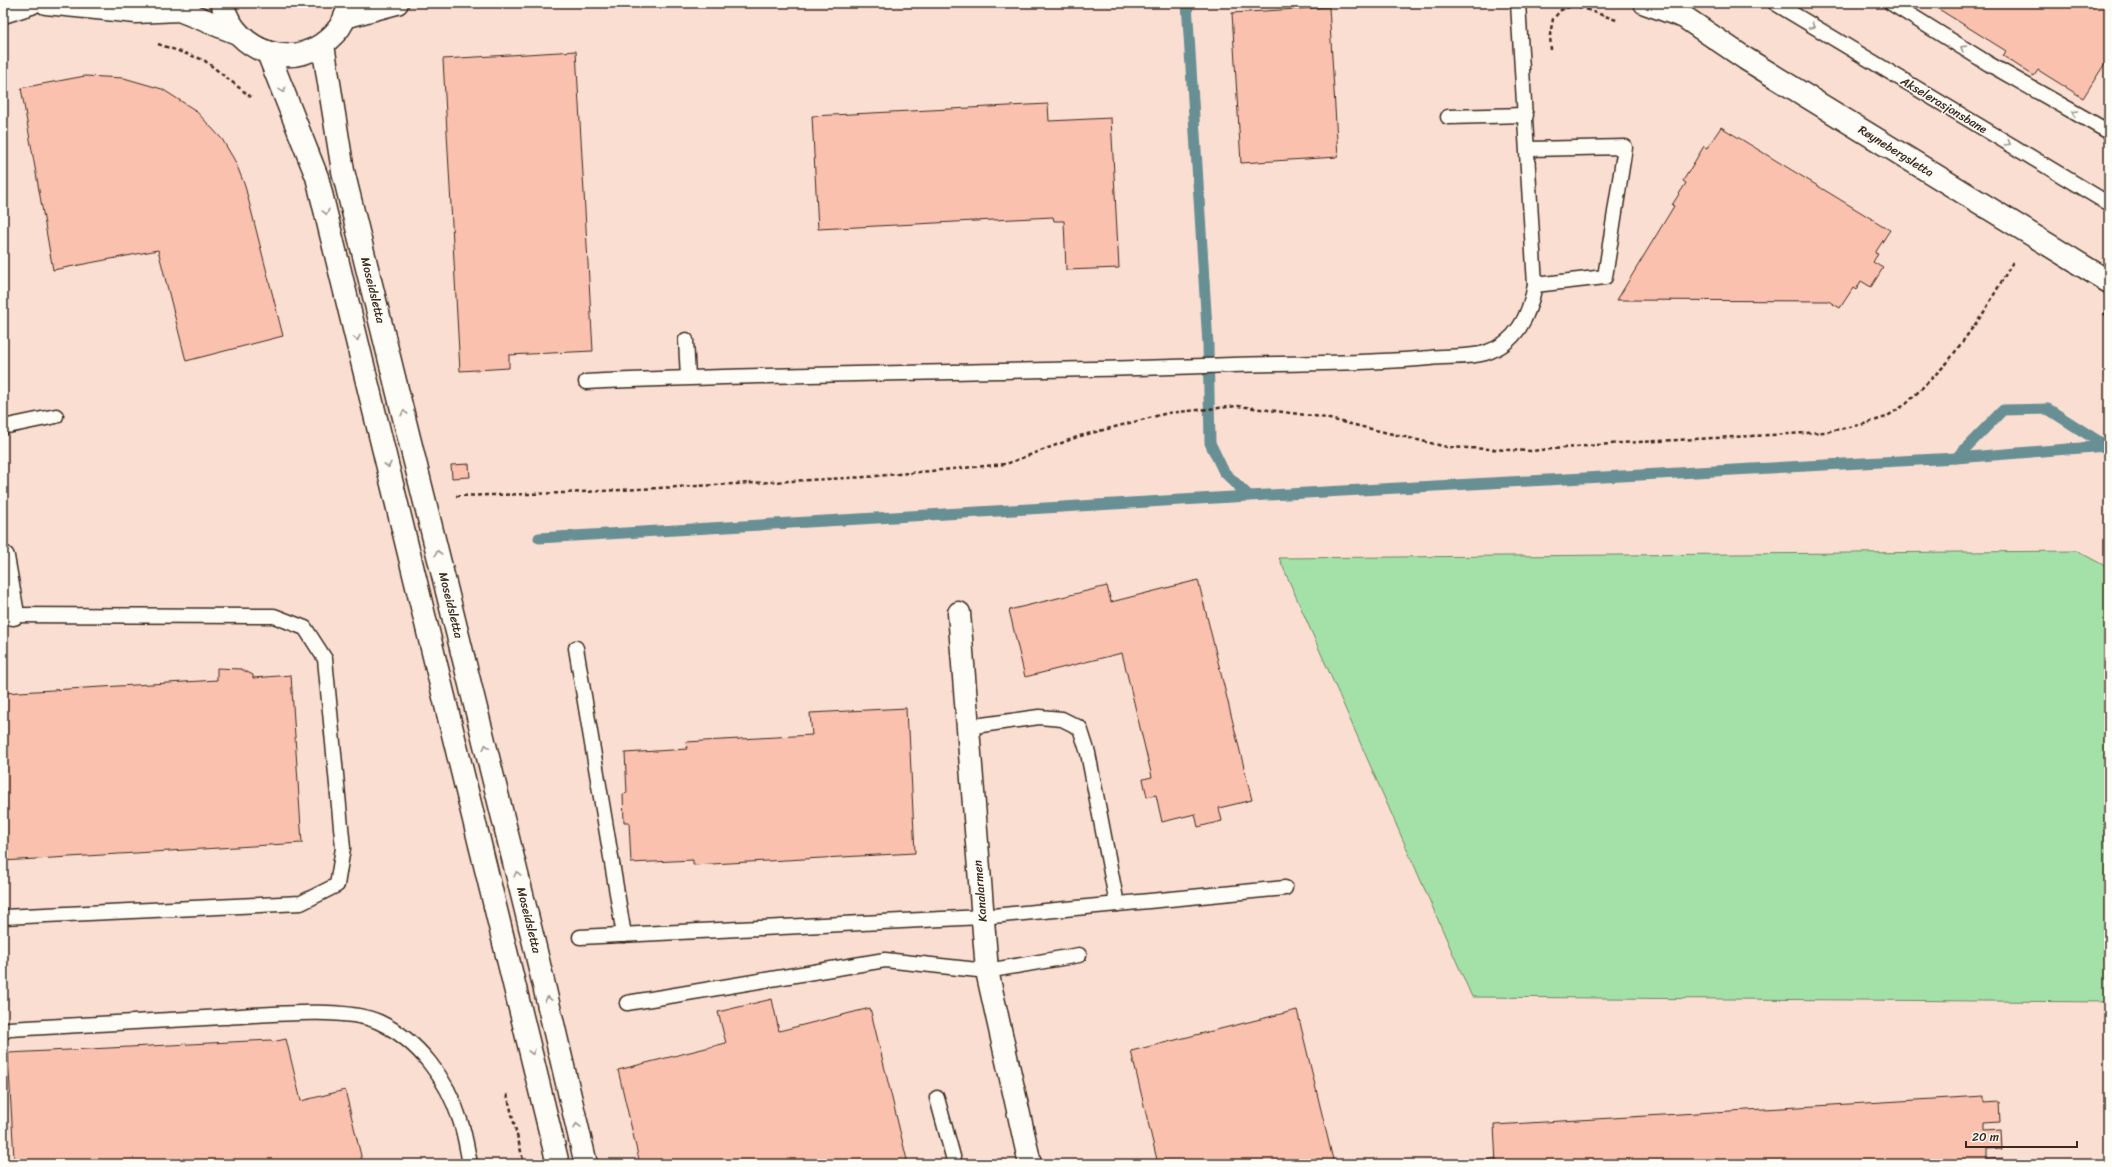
<svg xmlns="http://www.w3.org/2000/svg" width="2112" height="1167" font-family="Sriracha,sans-serif">
<rect width="100%" height="100%" fill="#fceae1"/>
<filter id="ink" filterUnits="userSpaceOnUse"><feTurbulence type="fractalNoise" baseFrequency=".025" numOctaves="2"/><feDisplacementMap in="SourceGraphic" scale="8" xChannelSelector="R" yChannelSelector="G"/><feConvolveMatrix kernelMatrix="1 2 1 2 8 2 1 2 1" color-interpolation-filters="sRGB"/></filter>
<g filter="url(#ink)">
<!-- built -->
<rect fill="#fbded2" x="3" y="3" width="2106" height="1161"/>
<!-- green -->
<path fill="#a4e1a8" stroke="#708663" d="M2077,551L2109,568V1002L1472,997L1279,558Z"/>
<g fill="none" stroke-linecap="round" stroke-linejoin="round">
<!-- stream -->
<g stroke="#678f94" stroke-width="11">
<path d="M1187,3L1208,345L1210,443L1224,472L1249,496"/>
<path d="M1956,458L2003,410L2048,409L2106,446"/>
<path d="M539,538L1249,496L1956,458L2106,446L2109,447"/>
</g>
</g>
<!-- building -->
<g fill="#fac1ae" stroke="#3b2a1e">
<path d="M1929,3H2109V57L2083,98L2038,70L2034,76L2003,56L2006,51Z"/>
<path d="M1329,7L1338,157L1241,163L1232,13Z"/>
<path d="M576,51L593,351L509,355V368L460,371L443,59Z"/>
<path d="M85,76L124,78L162,89L195,110L222,139L235,161L245,186L283,336L186,361L158,250L53,270L21,88Z"/>
<path d="M1048,104L1049,121L1111,118L1119,268L1066,270L1064,221H1054L1053,217L818,229L812,116Z"/>
<path d="M1721,127L1890,230L1875,253L1878,254L1873,262L1883,268L1871,287L1861,281L1856,290L1853,288L1840,308L1828,301L1617,300L1674,206L1672,205L1686,183L1683,181L1704,146L1707,148Z"/>
<path d="M469,464L470,477L452,478L451,465Z"/>
<path d="M1198,580L1252,800L1219,808L1222,821L1198,827L1195,814L1162,822L1156,795L1147,797L1143,779L1152,777L1122,653L1025,677L1009,610L1107,586L1111,602Z"/>
<path d="M217,668L241,669L253,675V678L291,675L302,843L3,861V693L217,680Z"/>
<path d="M906,708L907,730H909L915,853L693,865V860L631,863L629,822H624L623,794L627,793L625,753L687,749L686,742L812,735L810,713Z"/>
<path d="M772,999L779,1031L870,1008L908,1164H640L618,1070L726,1043L718,1012Z"/>
<path d="M1297,1010L1334,1164H1158L1131,1051Z"/>
<path d="M286,1039L301,1101L345,1090L363,1164H3V1162L14,1159L8,1053L271,1040L272,1042Z"/>
<path d="M1984,1096V1103L1999,1102L2000,1122L1985,1123V1131L2001,1130L2002,1149L1987,1150V1159L2003,1158L2004,1164H1496L1494,1125Z"/>
<path d="M1496,1158V1164H1470Z"/>
</g>
<g fill="none" stroke-linecap="round" stroke-linejoin="round">
<defs>
<g id="lane">
<path d="M1775,3L2109,204"/>
<path d="M1891,3L1989,64L2109,132"/>
<path d="M1448,117L1526,115"/>
<path d="M1528,149L1625,147L1605,277L1535,285"/>
<path d="M686,340L688,377"/>
<path d="M586,382C801,372 1016,373 1232,365C1298,363 1364,364 1430,358C1447,356 1468,358 1485,353C1517,343 1529,316 1535,285L1518,3"/>
<path d="M3,427L56,416"/>
<path d="M576,648L624,935"/>
<path d="M967,727L1039,717L1062,719L1080,728L1088,753L1117,904"/>
<path d="M3,917L301,903L337,885L343,848L325,659L305,628L274,616L5,615"/>
<path d="M580,937L982,917L1285,888"/>
<path d="M627,1003L885,960L987,971L1079,955"/>
<path d="M3,1032L9,1029C80,1025 152,1021 223,1017C262,1015 346,1006 379,1022C419,1041 447,1079 460,1120C465,1134 467,1149 470,1164"/>
<path d="M937,1098L955,1164"/>
</g>
<g id="street">
<path d="M46,3L136,12L179,10L237,33"/>
<path d="M222,3C236,55 298,74 335,33C343,25 347,14 350,3"/>
<path d="M1645,3L1684,17L1746,59L2109,282"/>
<path d="M3,12L31,3"/>
<path d="M345,17L397,3"/>
<path d="M323,45L343,171L533,939L586,1164"/>
<path d="M268,53L317,177L558,1164"/>
<path d="M3,557L13,614"/>
<path d="M959,613L987,971L1030,1164"/>
</g>
</defs>
<!-- lane casing -->
<use href="#lane" stroke="#3b2a1e" stroke-width="17"/>
<!-- street casing -->
<use href="#street" stroke="#3b2a1e" stroke-width="25"/>
<!-- path -->
<g stroke="#3b2a1e" stroke-width="2.5" stroke-dasharray="4 3" stroke-linecap="butt">
<path d="M158,44L204,60L251,97"/>
<path d="M1551,50L1550,35L1553,19L1561,10L1574,5L1619,21"/>
<path d="M2104,313L2109,318"/>
<path d="M456,496L564,493L866,477L1006,464L1080,436L1168,413L1238,406L1321,417L1447,447L1530,451L1621,443L1825,432L1864,424L1886,417L1906,404L1947,363L1984,312L2014,260"/>
<path d="M507,1094L524,1164"/>
</g>
<!-- lane -->
<use href="#lane" stroke="#fdfcf7" stroke-width="14"/>
<!-- street -->
<use href="#street" stroke="#fdfcf7" stroke-width="22"/>
</g>
<!-- one-way arrows -->
<defs><path id="oneway-chevron" d="M-2-3.5L2.5 0L-2 3.5" fill="none" stroke-width="1.6" stroke-linecap="round" stroke-linejoin="round"/></defs>
<g stroke="#9c938a">
<use href="#oneway-chevron" transform="translate(1812 26) rotate(31)"/>
<use href="#oneway-chevron" transform="translate(1963 48) rotate(-148)"/>
<use href="#oneway-chevron" transform="translate(283 90) rotate(69)"/>
<use href="#oneway-chevron" transform="translate(2075 113) rotate(-150)"/>
<use href="#oneway-chevron" transform="translate(2008 143) rotate(31)"/>
<use href="#oneway-chevron" transform="translate(326 212) rotate(76)"/>
<use href="#oneway-chevron" transform="translate(357 338) rotate(76)"/>
<use href="#oneway-chevron" transform="translate(404 413) rotate(-104)"/>
<use href="#oneway-chevron" transform="translate(388 465) rotate(76)"/>
<use href="#oneway-chevron" transform="translate(438 553) rotate(-104)"/>
<use href="#oneway-chevron" transform="translate(486 747) rotate(-104)"/>
<use href="#oneway-chevron" transform="translate(517 874) rotate(-104)"/>
<use href="#oneway-chevron" transform="translate(548 999) rotate(-103)"/>
<use href="#oneway-chevron" transform="translate(532 1052) rotate(77)"/>
<use href="#oneway-chevron" transform="translate(577 1126) rotate(-103)"/>
</g>
</g>
<g text-anchor="middle" dominant-baseline="central" stroke-width="3" stroke-linejoin="round" paint-order="stroke">
<!-- street labels -->
<g font-size="12" fill="#3b2a1e" stroke="#fdfcf7">
<text transform="translate(1944 105) rotate(31)">Akselerasjonsbane</text>
<text transform="translate(1896 151) rotate(32)">Røynebergsletta</text>
<text transform="translate(373 290) rotate(76)">Moseidsletta</text>
<text transform="translate(451 605) rotate(76)">Moseidsletta</text>
<text transform="translate(980 891) rotate(-95)">Kanalarmen</text>
<text transform="translate(529 920) rotate(76)">Moseidsletta</text>
</g>
</g>
<!-- margin -->
<rect width="2112" height="1167" fill="none" stroke="#fdfcf7" stroke-width="16"/>
<rect x="8" y="8" width="2096" height="1151" fill="none" stroke="#3b2a1e" stroke-width="1.5" filter="url(#ink)"/>
<!-- scale -->
<path d="M1966 1141v6h111v-6" fill="none" stroke="#3b2a1e" stroke-width="2"/>
<text x="1972" y="1141" font-size="12" fill="#3b2a1e" stroke="#fdfcf7" stroke-width="3" paint-order="stroke">20 m</text>
</svg>
